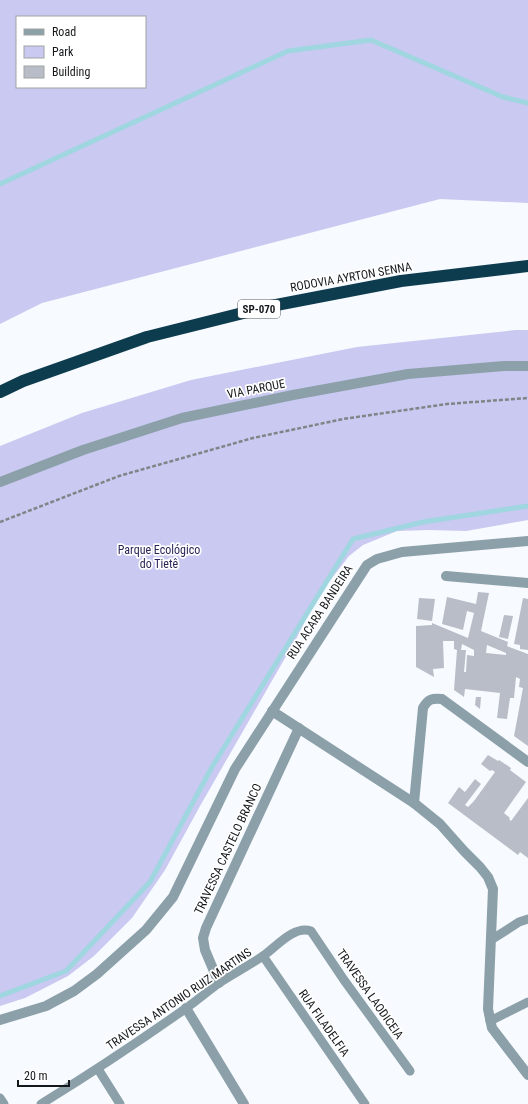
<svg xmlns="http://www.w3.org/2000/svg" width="528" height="1104" font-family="'Roboto Condensed',sans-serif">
<rect width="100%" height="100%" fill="#f7fafe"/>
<!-- green -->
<g fill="#c9c9f1" fill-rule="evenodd">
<path d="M0,0H528V203L440,199L42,303L0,324ZM17,17H145V87H17Z"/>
<path d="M516,330H528V520L466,531L429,530L397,531L363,545L349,556L318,596L296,639L200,806L165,870L132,918L94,956L68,976L25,998L0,1006V446L82,413L191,380L357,347Z"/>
</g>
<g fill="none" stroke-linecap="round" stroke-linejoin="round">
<!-- stream -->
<g stroke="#9fd6e0" stroke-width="5">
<path d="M0,184L288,51L371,40L503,97L528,103"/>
<path d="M0,996L66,971L150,882L212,767L353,539L423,522L528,506"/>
</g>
</g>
<!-- building -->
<g fill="#b8bdc7" fill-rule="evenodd">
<path d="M478,592L489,593L481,631L508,642L507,646L528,654V746L514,736L523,688L519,687L520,679L516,677L514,698H510L507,719L497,718L500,693L465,689L464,697L454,690L457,650L454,649V641H443L444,668L433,669L434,677L416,667V626L432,625V623L468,638L474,613L467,611L463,630L442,624L447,597L476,604ZM462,644L474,650V656L467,655L466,672H464L466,650H461ZM487,645L506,653V655L486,653Z"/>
<path d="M419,598L435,599L432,621L417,619Z"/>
<path d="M523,598L528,599V650L520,649V645L514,644Z"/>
<path d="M504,615L513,616L508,639L499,637Z"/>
<path d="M476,697H481L480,709L475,705Z"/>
<path d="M488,755L498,761L499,760L511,768L510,770L526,782L504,813L510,818L509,819L511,821L528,798V858L520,852L518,855L448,803L459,787L465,792L475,779L481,784L465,805L468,807L474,801L495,772L492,770L490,771L481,764Z"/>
</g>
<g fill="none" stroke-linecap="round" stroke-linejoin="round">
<!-- path -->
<path stroke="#818487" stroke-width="2.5" stroke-dasharray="4 2" stroke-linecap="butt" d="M0,522L119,476L253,438L343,419L447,404L528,398"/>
<!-- service -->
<g stroke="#8ca0a9" stroke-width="9">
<path d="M491,940L519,922L528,919"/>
<path d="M263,956L365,1104"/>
<path d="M490,1021L528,1002"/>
<path d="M98,1069L120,1104"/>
<path d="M0,1098L4,1104"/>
<path d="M41,1104C90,1074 138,1042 185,1009C196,1001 207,992 219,983C233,974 248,966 263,956C276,947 294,925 311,931L344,980L410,1071"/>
</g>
<!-- minor -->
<g stroke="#8ca0a9" stroke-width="10">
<path d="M0,482L83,450L182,418L293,395L408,374L504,366H528"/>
<path d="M446,576L528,583"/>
<path d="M272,711L414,803L440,824L464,851L480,867L488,877L493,889L488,1009L492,1028L528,1075"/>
<path d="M414,803L423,708C428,699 432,698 442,699L528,762"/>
<path d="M219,983L205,950L203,938L206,928L299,728"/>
<path d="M186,1008L244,1104"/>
<path d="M0,1020L46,1006L74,991L97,974L146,930L173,897L235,769L367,565L377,559L402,552L528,541"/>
</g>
<!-- motorway -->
<path stroke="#0e3c4f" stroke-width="12" d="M0,392L23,381L147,337L271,306L401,281L528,266"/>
</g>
<g text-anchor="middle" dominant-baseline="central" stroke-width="3.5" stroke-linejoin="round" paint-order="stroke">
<!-- shield labels -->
<rect fill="#fff" stroke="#5b5d5f" stroke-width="1" x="238" y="300" width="42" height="18" rx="3"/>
<g font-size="11" font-weight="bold" fill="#15181a">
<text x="259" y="309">SP-070</text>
</g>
<!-- street labels -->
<g font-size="12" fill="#15181a" stroke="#fff">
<text transform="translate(351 277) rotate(-10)">RODOVIA AYRTON SENNA</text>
<text transform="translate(256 389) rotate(-11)">VIA PARQUE</text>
<text transform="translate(320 612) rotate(-57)">RUA ACARA BANDEIRA</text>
<text transform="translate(228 849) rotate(-65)">TRAVESSA CASTELO BRANCO</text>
<text transform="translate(370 994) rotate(55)">TRAVESSA LAODICEIA</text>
<text transform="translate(179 999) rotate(-34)">TRAVESSA ANTONIO RUIZ MARTINS</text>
<text transform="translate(324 1023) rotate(55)">RUA FILADELFIA</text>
</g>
<!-- park labels -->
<g font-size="12" fill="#2a2557" stroke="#fff">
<text x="159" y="550">Parque Ecológico<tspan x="159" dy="14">do Tietê</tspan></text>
</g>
</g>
<!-- legend -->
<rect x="16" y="16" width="130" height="72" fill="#ffffff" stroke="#a1a3a3"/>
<rect x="24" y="29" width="20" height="6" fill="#8ca0a9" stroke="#a1a3a3"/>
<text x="52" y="36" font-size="12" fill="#15181a">Road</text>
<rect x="24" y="46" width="20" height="12" fill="#c9c9f1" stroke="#a1a3a3"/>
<text x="52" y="56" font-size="12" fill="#15181a">Park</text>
<rect x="24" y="66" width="20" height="12" fill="#b8bdc7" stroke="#a1a3a3"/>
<text x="52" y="76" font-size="12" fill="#15181a">Building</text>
<!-- scale -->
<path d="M18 1080v6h51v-6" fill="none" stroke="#15181a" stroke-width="2"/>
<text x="24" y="1080" font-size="12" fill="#15181a" stroke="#ffffff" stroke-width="3" paint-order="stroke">20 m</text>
</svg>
